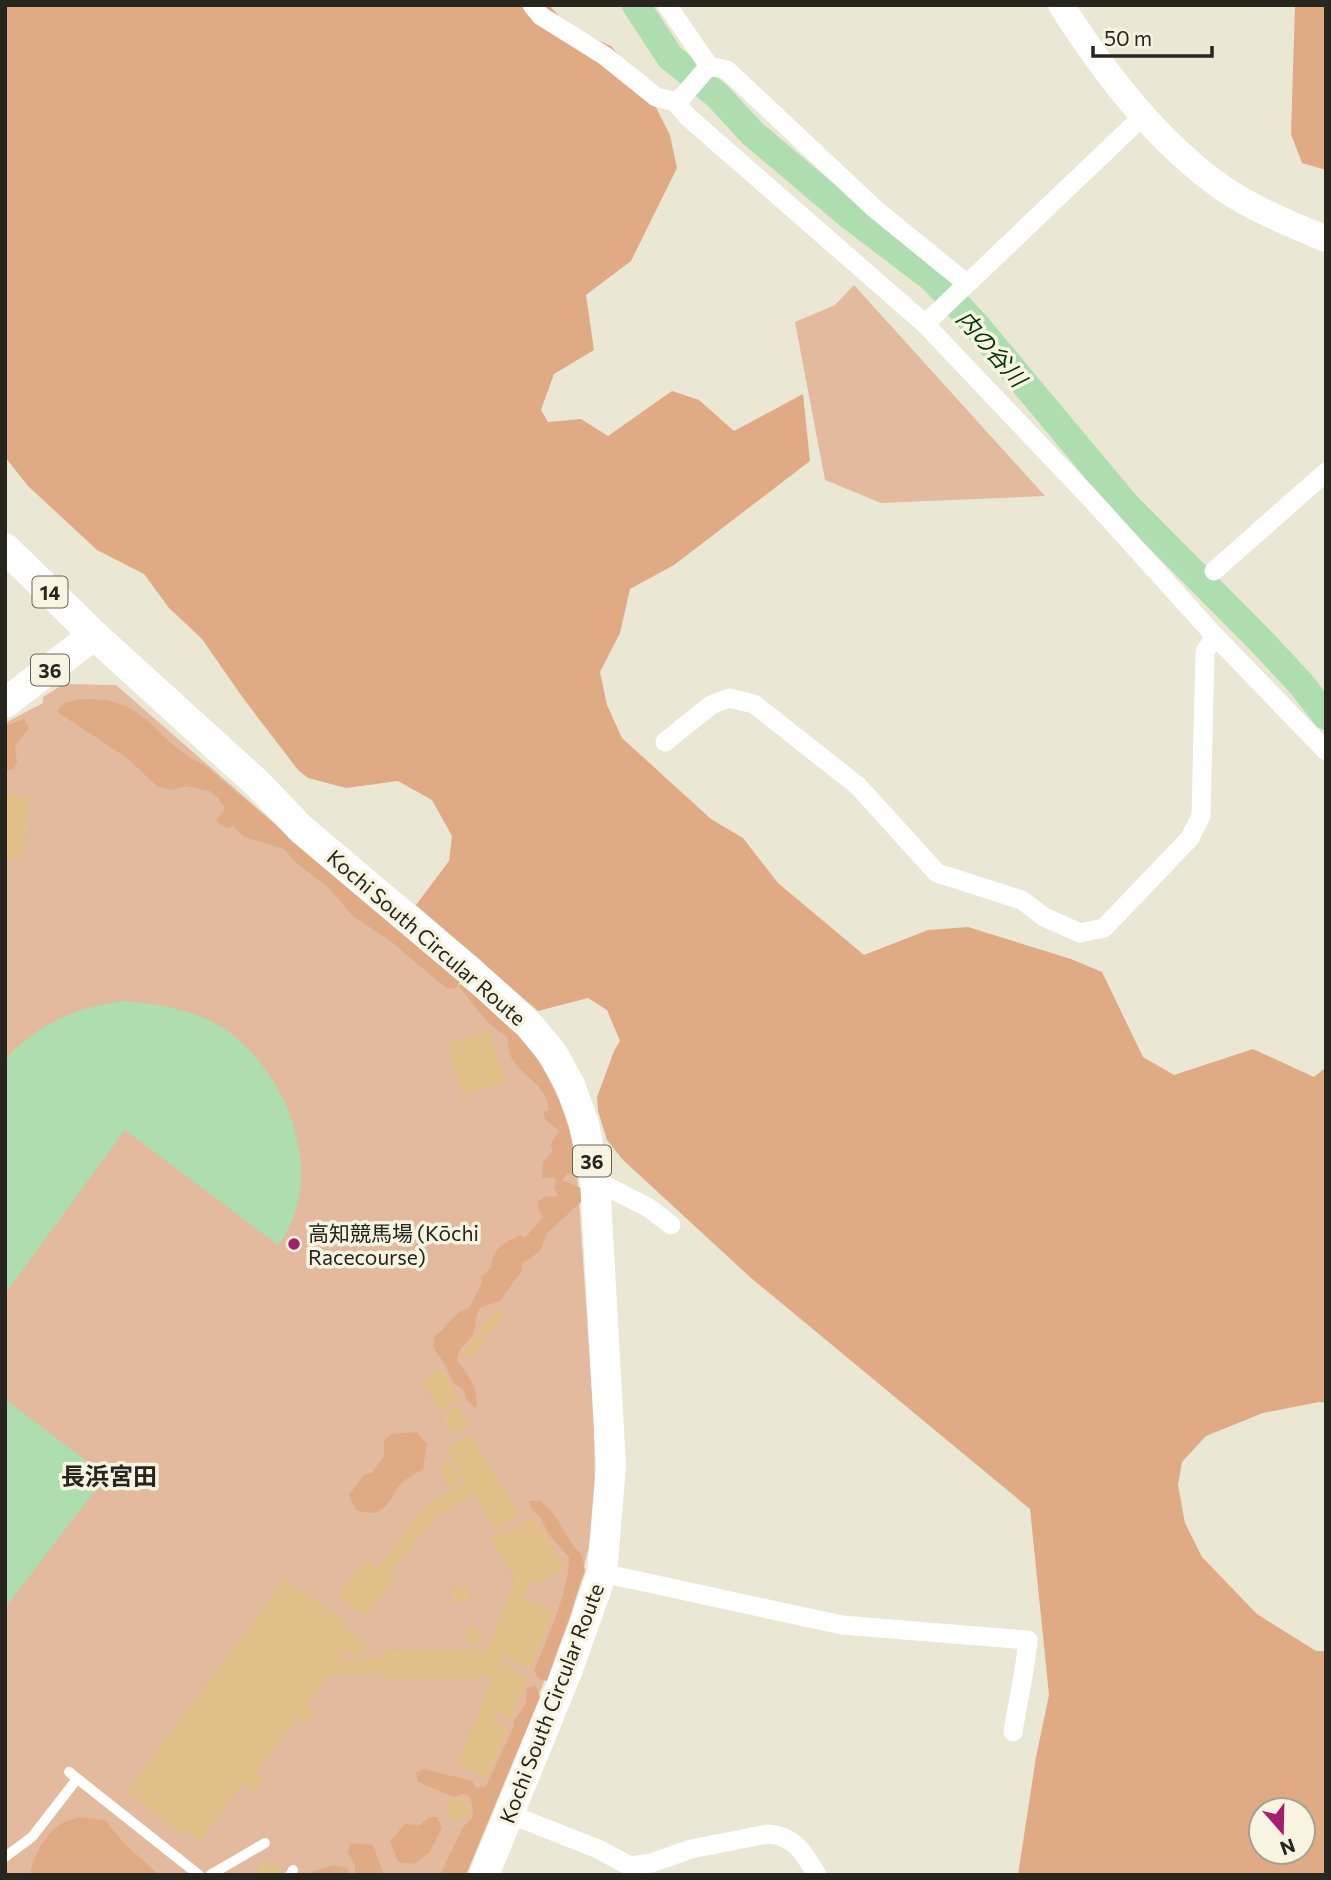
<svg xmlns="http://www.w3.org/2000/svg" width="1331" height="1880" font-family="Commissioner,'Noto Sans JP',sans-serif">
<rect width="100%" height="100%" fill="#eae8d4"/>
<!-- green -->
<g fill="#e3ba9d">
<path d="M854,285L1045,496L881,503L825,480L795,322L835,305Z"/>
<path d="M64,684L116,685L504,1023L545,1072L565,1111L576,1157L594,1421L595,1499L589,1547L570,1620L463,1875H5V723L43,703V697Z"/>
</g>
<!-- forest -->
<g fill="#e0ab84" fill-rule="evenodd">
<path d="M5,5H549L571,29L611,46L646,88L670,135L677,168L631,261L586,295L594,350L554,374L541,410L548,422L581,419L608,436L672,391L699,400L734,431L803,394L810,461L674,565L630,589L620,633L600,672L607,705L622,738L711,819L743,838L778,883L864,955L928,930L968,927L1071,959L1102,972L1143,1057L1174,1075L1253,1049L1314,1077L1326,1067V1403L1319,1402L1263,1413L1206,1436L1182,1462L1178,1485L1185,1523L1202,1557L1257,1614L1316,1651H1326V1875H1018L1036,1757L1049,1695L1030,1509L751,1278L622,1159L607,1140L598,1111L597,1097L614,1051L620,1041L607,1010L588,998L538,1011L416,905L449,861L452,836L432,800L398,781L346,788L308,778L298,770L243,698L202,639L169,608L144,574L97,550L28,486L5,457ZM1261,1810H1303V1852H1261Z"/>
<path d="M1295,5H1326V170L1302,163L1291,134Z"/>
<path d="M82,699C151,697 152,741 203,764L450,972L460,981L456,989L447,988L436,980L392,942L353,916L327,886L297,864L284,849L244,837L233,826L227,828L216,821L225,809L219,799L210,791L184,786L172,790L157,786L127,758L57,712C61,701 73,701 82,699Z"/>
<path d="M24,719L29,728L15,746L17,763L13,769L5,771V726Z"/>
<path d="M460,984C477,997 495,1010 510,1025C552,1069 568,1115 579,1173L573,1175L568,1173L562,1180L581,1188V1202L547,1233L540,1251L522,1264V1270L500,1301L480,1308C474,1319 477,1321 474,1331C470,1345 459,1342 457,1361C468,1375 480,1389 476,1409L467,1400L463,1389L454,1384L444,1363L433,1347L435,1336C449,1326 452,1313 469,1308L482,1283L481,1276L491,1268C494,1247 502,1244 520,1235L525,1238L543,1217L538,1208V1202L546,1196L556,1197L558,1194L554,1189L556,1181L553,1177L542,1178L543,1162L553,1151L550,1145L559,1131L545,1119L543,1112L549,1110C547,1085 524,1078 512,1059C508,1053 508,1044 507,1036C486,1026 474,1003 459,987Z"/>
<path d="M417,1432L427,1444L423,1469C416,1474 404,1479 399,1486C386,1505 384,1519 356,1510L349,1495L364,1475L373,1472L384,1456V1440L392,1434Z"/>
<path d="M529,1501H541L553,1513L574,1547L582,1555L585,1571L547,1681L539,1679L534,1671C547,1637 569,1593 569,1557L549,1535L540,1517L530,1507Z"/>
<path d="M536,1686L540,1697L466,1875H440L463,1827L472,1818L473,1809L470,1797L463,1794L454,1797L418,1782L416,1772L423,1769L472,1781L476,1788L486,1786L514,1726L513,1722L526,1703L527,1688Z"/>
<path d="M79,1817L105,1820L124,1843L159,1875H30C32,1859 45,1835 58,1826C63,1821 73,1820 79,1817Z"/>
<path d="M429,1817H437L442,1827L430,1852L414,1864L398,1862L390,1841L405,1824L420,1825Z"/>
<path d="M351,1843L373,1845L384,1875H303C320,1870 332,1861 348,1869L350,1874H355V1865L348,1852Z"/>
</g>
<!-- water -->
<g fill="#aedeaf">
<path d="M123,1001C160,1004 193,1009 225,1029C232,1033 239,1041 245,1046C295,1093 324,1186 278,1245L125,1130L5,1294V1060C37,1024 76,1007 123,1001Z"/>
<path d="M5,1399L106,1476L5,1608Z"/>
</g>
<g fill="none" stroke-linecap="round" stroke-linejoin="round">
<!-- river -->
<path stroke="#aedeaf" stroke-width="28" d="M636,5L670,57L718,96L752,133L849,215L932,278L974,323L1126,505L1262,642L1301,684L1326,716"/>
</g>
<!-- building -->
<g fill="#e2c189">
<path d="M5,794L30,797L22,860L5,858Z"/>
<path d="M489,1030L505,1082L463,1095L448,1043Z"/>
<path d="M496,1310L503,1316L487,1336L479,1330Z"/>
<path d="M478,1333L486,1339L471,1359L463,1352Z"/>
<path d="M441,1368L460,1399L440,1411L421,1381Z"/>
<path d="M457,1406L469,1424L457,1432H450L445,1422L448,1416L446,1412Z"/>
<path d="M470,1435L520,1515L496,1530L474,1494L433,1519L389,1576L394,1580L365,1617L337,1596L366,1559L378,1568L425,1506L466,1481L447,1449Z"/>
<path d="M450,1460L463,1478L449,1487L440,1473L444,1470L441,1465Z"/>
<path d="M534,1517L565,1568L536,1585L532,1577L523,1600L553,1612L531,1668L501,1656L499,1661L513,1668V1671L528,1677L511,1719L496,1712L493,1721L508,1727L487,1778L458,1765L492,1678L479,1671V1679H384V1673L330,1674L306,1705L315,1712L306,1725L296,1719L255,1773L264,1780L254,1794L242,1784L200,1841L186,1831L183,1834L127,1792L285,1578L346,1622L343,1626L368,1644L357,1658L347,1650L339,1661L383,1658V1650L478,1649L479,1657L484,1656L515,1579L491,1538L503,1530L506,1534Z"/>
<path d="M470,1586V1602H454V1587Z"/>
<path d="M470,1626L482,1631L476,1645L464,1640Z"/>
<path d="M464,1798L471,1815L454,1822L448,1814L447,1805L452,1800Z"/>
<path d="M260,1861L281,1866L279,1875L257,1873Z"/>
</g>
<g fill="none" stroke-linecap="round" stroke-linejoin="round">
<!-- lane -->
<g stroke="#fff" stroke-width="10">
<path d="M69,1772L199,1875"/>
<path d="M5,1857L32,1837L77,1779"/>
<path d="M210,1875L265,1843"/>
<path d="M290,1875L293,1870"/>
</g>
<!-- street -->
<g stroke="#fff" stroke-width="19">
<path d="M532,5L541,16L605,56L656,97L675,102L688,117L925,324L1093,501L1215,636L1326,751"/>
<path d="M667,5L709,66L727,70L875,209L966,283"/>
<path d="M675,102L683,96L709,66"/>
<path d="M925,324L1143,116"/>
<path d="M1214,571L1326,472"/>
<path d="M665,742L711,705L729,698L754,704L858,786L937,873L1022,900L1044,917L1080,933L1104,928L1190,838L1201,816L1205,652L1215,636"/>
<path d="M595,1180L649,1208L671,1225"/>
<path d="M602,1573L842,1625L1028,1640C1025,1672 1018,1701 1013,1732"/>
<path d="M509,1814L598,1849L630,1866L651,1863L691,1849L767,1834C794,1835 804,1853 817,1875"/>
</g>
<!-- secondary -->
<path stroke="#fff" stroke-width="26" d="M1061,5C1105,74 1157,142 1224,189C1255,210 1291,224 1326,239"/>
<!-- primary -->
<g stroke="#fff" stroke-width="30">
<path d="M5,548L94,635L258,784L301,829L471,972L529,1025L553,1054L570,1085L584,1124L595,1180L611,1466L602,1573L568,1669L484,1875"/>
<path d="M5,703L94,635"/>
</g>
</g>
<!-- markers -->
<circle fill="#a41f6b" stroke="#f7f5e1" stroke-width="2.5" cx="294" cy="1244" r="7"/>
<g text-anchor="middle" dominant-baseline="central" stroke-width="7" stroke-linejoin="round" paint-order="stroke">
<!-- shield labels -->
<g fill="#f7f5e1" stroke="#656358" stroke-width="2">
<rect x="32.5" y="576.5" width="35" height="31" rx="5"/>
<rect x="31" y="654.5" width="38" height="31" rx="5"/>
<rect x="573" y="1145.5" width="38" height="31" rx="5"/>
</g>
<g font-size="19" font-weight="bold" fill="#26251e">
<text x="50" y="592">14</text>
<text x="50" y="670">36</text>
<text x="592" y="1161">36</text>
</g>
<!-- street labels -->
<g font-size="21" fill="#26251e" stroke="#f7f5e1">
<text transform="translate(427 937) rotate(41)">Kochi South Circular Route</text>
<text transform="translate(551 1703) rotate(-69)">Kochi South Circular Route</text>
</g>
<!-- poi labels -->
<g font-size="21" fill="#26251e" stroke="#f7f5e1" text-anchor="start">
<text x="308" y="1232">高知競馬場 (Kōchi<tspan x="308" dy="24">Racecourse)</tspan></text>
</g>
<!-- water labels -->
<g font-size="23" font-style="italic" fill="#03380c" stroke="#f7f5e1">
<text transform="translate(992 348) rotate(49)">内の谷川</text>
</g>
<!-- quarter labels -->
<g font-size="24" font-weight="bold" fill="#26251e" stroke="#f7f5e1">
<text x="109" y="1475">長浜宮田</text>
</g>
</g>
<!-- border -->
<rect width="1331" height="1880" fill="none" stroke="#26251e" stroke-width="14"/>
<!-- north arrow -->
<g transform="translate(1282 1831) rotate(160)"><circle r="33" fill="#f7f5e1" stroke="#a3a293" stroke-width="2"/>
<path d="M0-5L12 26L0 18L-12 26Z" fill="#a41f6b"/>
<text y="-10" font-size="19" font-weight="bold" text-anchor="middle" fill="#26251e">N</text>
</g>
<!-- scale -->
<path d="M1093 46v10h119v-10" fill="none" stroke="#26251e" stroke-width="3.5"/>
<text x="1104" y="46" font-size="21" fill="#26251e" stroke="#f7f5e1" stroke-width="5" paint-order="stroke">50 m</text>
</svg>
